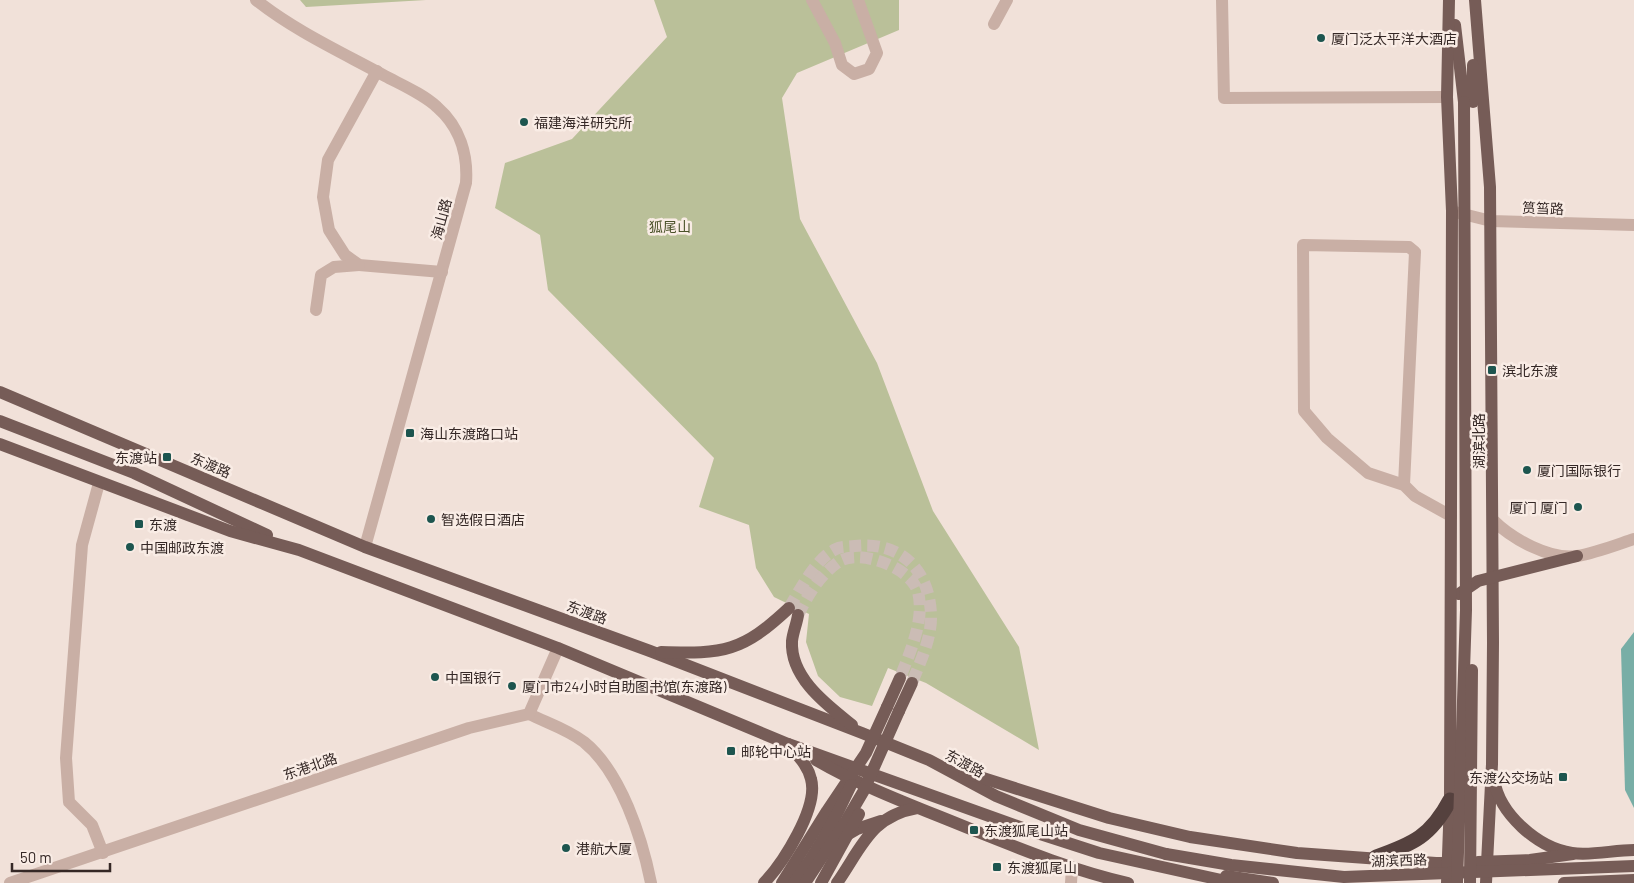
<svg xmlns="http://www.w3.org/2000/svg" width="1634" height="883" font-family="Barlow,'Noto Sans SC',sans-serif">
<rect width="100%" height="100%" fill="#f1e1d9"/>
<!-- green -->
<g fill="#bac099">
<path d="M300,0H426L306,7Z"/>
<path d="M654,0H899V30L797,73L782,98L800,219L877,363L933,511L1019,647L1039,750L926,683L888,668L872,706L840,697L818,676L806,642L809,614L774,597L756,568L749,525L699,507L714,458L548,290L540,235L495,208L505,163L572,139L667,37Z"/>
</g>
<!-- water -->
<path fill="#78aea6" d="M1634,632V808L1625,790L1621,649Z"/>
<g fill="none" stroke-linecap="round" stroke-linejoin="round">
<!-- major-tunnel -->
<g stroke="#cbbcb5" stroke-width="12" stroke-dasharray="12 6" stroke-linecap="butt">
<path d="M789,608C800,590 816,558 836,549C841,546 849,547 855,546C900,541 929,569 931,614C932,638 920,662 912,683"/>
<path d="M798,615C808,595 819,576 837,563C857,547 911,567 918,592C925,620 910,652 900,678"/>
</g>
<!-- minor -->
<g stroke="#c9afa5" stroke-width="12">
<path d="M256,0C295,31 341,52 385,76C402,85 423,94 437,107C460,127 468,155 466,183L365,547"/>
<path d="M812,0L835,43L842,65L854,74L869,69L877,53L858,0"/>
<path d="M1222,0L1224,98L1447,97"/>
<path d="M994,24L1007,0"/>
<path d="M377,71L328,160L323,197L329,230L345,255L359,265L442,272"/>
<path d="M1455,212L1491,221L1634,225"/>
<path d="M316,310L321,275L334,267L359,265"/>
<path d="M99,483L82,545L66,758L69,802L92,825L103,853"/>
<path d="M1404,485L1415,252L1409,247L1303,245L1304,411L1327,438L1368,473L1404,485L1415,496L1451,516"/>
<path d="M1493,520C1512,539 1550,560 1577,556C1596,553 1616,545 1634,539"/>
<path d="M529,714C547,723 567,729 584,742C621,772 642,838 651,883"/>
<path d="M10,883L469,728L529,714L558,648"/>
<path d="M1071,883L1072,868"/>
</g>
<!-- major -->
<g stroke="#765c57" stroke-width="12">
<path d="M1475,0L1490,187L1493,642L1492,764L1486,883"/>
<path d="M1455,25L1464,102"/>
<path d="M1473,102V65"/>
<path d="M0,392L365,547L650,651L862,733L929,760L996,796L1079,830L1166,854"/>
<path d="M0,421L134,473L267,535"/>
<path d="M0,444L230,531L299,550L558,648L788,744L1034,832L1099,853L1235,883"/>
<path d="M1459,594L1478,581L1577,556"/>
<path d="M798,615C797,623 793,632 792,641C790,678 827,705 852,725"/>
<path d="M661,652C724,654 742,652 789,608"/>
<path d="M887,707L900,678"/>
<path d="M899,711L912,683"/>
<path d="M816,760C866,789 920,808 973,830C1023,850 1075,871 1128,883"/>
<path d="M964,772L1109,818L1190,837L1297,853L1436,863H1456"/>
<path d="M1494,779C1499,814 1538,848 1572,853C1591,856 1614,850 1634,850"/>
<path d="M845,836L857,829L881,821"/>
<path d="M1478,862L1530,860L1573,854"/>
<path d="M1226,876L1273,883"/>
<path d="M764,883C783,863 819,807 811,779C808,765 797,755 788,744"/>
<path d="M837,883C862,847 871,816 917,808"/>
<path d="M1447,883L1450,800L1452,211L1447,97L1449,0"/>
<path d="M1564,883L1634,880"/>
</g>
<!-- highway -->
<path stroke="#55413e" stroke-width="15" d="M1376,857C1413,844 1431,836 1450,800"/>
<!-- major-bridge -->
<g stroke="#765c57" stroke-width="12">
<path d="M1166,854L1231,865L1344,877L1634,866"/>
<path d="M782,883L827,811L866,753L887,707"/>
<path d="M794,883C817,852 835,820 851,785"/>
<path d="M805,883L846,821L863,792L899,711"/>
<path d="M821,883L859,814"/>
<path d="M1457,883L1466,610L1464,102"/>
<path d="M1470,883L1472,670"/>
</g>
</g>
<!-- markers -->
<g fill="#1d554f" stroke="#f9ece5" stroke-width="2">
<circle cx="1321" cy="38" r="5"/>
<circle cx="524" cy="122" r="5"/>
<rect x="1487" y="365" width="10" height="10" rx="2.5"/>
<rect x="405" y="428" width="10" height="10" rx="2.5"/>
<rect x="162" y="452" width="10" height="10" rx="2.5"/>
<circle cx="1527" cy="470" r="5"/>
<circle cx="1578" cy="507" r="5"/>
<circle cx="431" cy="519" r="5"/>
<rect x="134" y="519" width="10" height="10" rx="2.5"/>
<circle cx="130" cy="547" r="5"/>
<circle cx="435" cy="677" r="5"/>
<circle cx="512" cy="686" r="5"/>
<rect x="726" y="746" width="10" height="10" rx="2.5"/>
<rect x="1558" y="772" width="10" height="10" rx="2.5"/>
<rect x="969" y="825" width="10" height="10" rx="2.5"/>
<circle cx="566" cy="848" r="5"/>
<rect x="992" y="862" width="10" height="10" rx="2.5"/>
</g>
<g text-anchor="middle" dominant-baseline="central" stroke-width="5" stroke-linejoin="round" paint-order="stroke">
<!-- poi labels -->
<g font-size="14" fill="#352826" stroke="#f9ece5" text-anchor="start">
<text x="1331" y="38">厦门泛太平洋大酒店</text>
<text x="534" y="122">福建海洋研究所</text>
<text x="1502" y="370">滨北东渡</text>
<text x="420" y="433">海山东渡路口站</text>
<text x="157" y="457" text-anchor="end">东渡站</text>
<text x="1537" y="470">厦门国际银行</text>
<text x="1568" y="507" text-anchor="end">厦门 厦门</text>
<text x="441" y="519">智选假日酒店</text>
<text x="149" y="524">东渡</text>
<text x="140" y="547">中国邮政东渡</text>
<text x="445" y="677">中国银行</text>
<text x="522" y="686">厦门市24小时自助图书馆(东渡路)</text>
<text x="741" y="751">邮轮中心站</text>
<text x="1553" y="777" text-anchor="end">东渡公交场站</text>
<text x="984" y="830">东渡狐尾山站</text>
<text x="576" y="848">港航大厦</text>
<text x="1007" y="867">东渡狐尾山</text>
</g>
<!-- street labels -->
<g font-size="14" fill="#352826" stroke="#f9ece5">
<text transform="translate(1543 208) rotate(2)">筼筜路</text>
<text transform="translate(441 219) rotate(-75)">海山路</text>
<text transform="translate(1478 441) rotate(-90)">湖滨北路</text>
<text transform="translate(211 465) rotate(23)">东渡路</text>
<text transform="translate(587 612) rotate(20)">东渡路</text>
<text transform="translate(965 763) rotate(28)">东渡路</text>
<text transform="translate(310 766) rotate(-19)">东港北路</text>
<text transform="translate(1399 860) rotate(-2)">湖滨西路</text>
</g>
<!-- park labels -->
<g font-size="14" fill="#4b522a" stroke="#f9ece5">
<text x="670" y="226">狐尾山</text>
</g>
</g>
<!-- scale -->
<path d="M12 863v8h98v-8" fill="none" stroke="#352826" stroke-width="2.5"/>
<text x="20" y="863" font-size="15" fill="#352826" stroke="#f9ece5" stroke-width="4" paint-order="stroke">50 m</text>
</svg>
